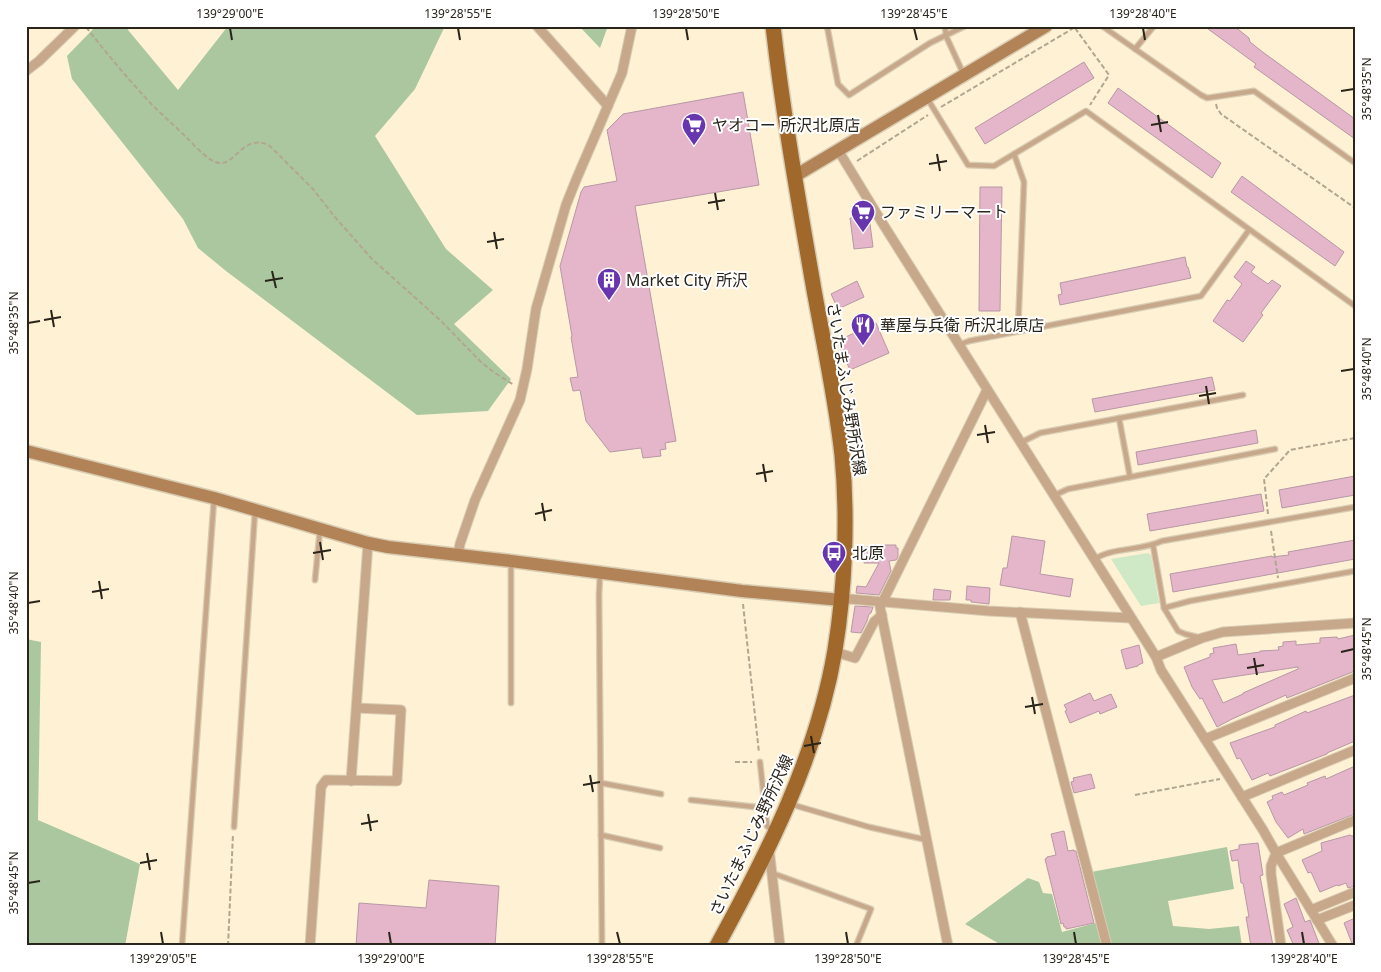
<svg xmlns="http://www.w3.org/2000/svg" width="1381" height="972" font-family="'Noto Sans','Noto Sans JP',sans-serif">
<rect width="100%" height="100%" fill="#fef1d4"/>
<!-- green -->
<path fill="#cfe8c5" d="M1148,553L1151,555L1159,603L1141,606L1111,559Z"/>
<!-- forest -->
<g fill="#abc7a0">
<path d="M96,26H129L128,30L178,90L228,26H445L415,89L375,136L446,249L493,290L454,324L511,379L488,411L417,415L226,271L198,248L183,219L72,79L67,56Z"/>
<path d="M579,26H608L600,48Z"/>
<path d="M26,639L41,642L38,820L140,864L125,946H26Z"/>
<path d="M1227,847L1234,889L1168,901L1173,926L1209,929L1239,926L1242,946H1003L965,924L1028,878L1039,882L1043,893L1052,894L1062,932L1103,921L1091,872Z"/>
</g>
<!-- building -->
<g fill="#e5b5ca" stroke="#b798a5" fill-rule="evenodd">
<path d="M1204,26H1234L1249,38L1250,42L1264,53L1355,119V139L1254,67L1256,64Z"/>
<path d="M1084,62L1094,78L985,144L975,128Z"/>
<path d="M1118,88L1221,163L1212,178L1108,103Z"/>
<path d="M743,92L759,185L635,206L676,441L665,443L666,449L660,450L661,456L643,458L641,448L610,452L586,421L580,390L573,391L570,378L578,377L571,337L572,336L560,266L581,192L584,187L617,181L607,130L623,114Z"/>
<path d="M1242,176L1344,252L1335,266L1231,192Z"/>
<path d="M980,187H1002L1000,311H979Z"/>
<path d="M869,216L873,247L854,249L850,218Z"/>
<path d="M1185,257L1187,267H1188L1191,278L1060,305L1058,295L1062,294L1060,283Z"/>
<path d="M1246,261L1255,267L1251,272L1268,284L1272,280L1281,286L1261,313L1263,315L1243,342L1213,321L1227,300L1230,301L1242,284L1234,277Z"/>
<path d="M857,281L864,297L838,309L831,294Z"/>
<path d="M876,323L889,353L850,370L837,341Z"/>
<path d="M1212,377L1215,390L1095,412L1092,399Z"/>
<path d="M1256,430L1258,443L1138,465L1136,452Z"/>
<path d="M1355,476V495L1282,508L1279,490Z"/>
<path d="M1261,494L1264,511L1150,531L1147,514Z"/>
<path d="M1012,536L1045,541L1040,574L1073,579L1070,597L1000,585L1003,568H1007Z"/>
<path d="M1355,540V559L1173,592L1170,574L1272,556V557L1289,555L1288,552Z"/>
<path d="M877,545H896V548H898V557L896,560L889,561L891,571L879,595L856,593L857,586L866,587L879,563H864V547H877Z"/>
<path d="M967,586L990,588L989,604L971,602V600H966Z"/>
<path d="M934,589L951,591L950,600H933Z"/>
<path d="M855,606L873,607L871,613L869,614L867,621L861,633L851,632Z"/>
<path d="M1355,635V671L1287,698L1286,695L1232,719L1217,727L1202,698L1200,699L1192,687L1184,667L1210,657V654L1214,653L1213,648L1236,644L1238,655L1260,652V651L1279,650L1278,647L1283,646V642L1296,641V645L1320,643V638L1337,637L1338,639ZM1298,667V669L1243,693V694L1223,703L1212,680Z"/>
<path d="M1139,645L1143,663L1138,665V666L1126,669L1121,650Z"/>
<path d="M1090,693L1094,701L1111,694L1117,707L1100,714L1099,711L1070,723L1065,711L1067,710L1064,705Z"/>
<path d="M1355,695V741L1327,753V754L1270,776L1268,773L1252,780L1240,758L1237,759L1230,743L1275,727V725L1306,711L1307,713Z"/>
<path d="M1355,766V814L1304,834L1303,829L1288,838L1276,822L1267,802L1273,799L1272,796L1282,792L1284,795L1308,785L1307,783L1325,776L1326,779Z"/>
<path d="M1091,774L1095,788L1074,793L1071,782L1074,781L1073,778Z"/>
<path d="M1064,831L1068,851L1074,850V851H1076L1094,923L1066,929V927H1064L1063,923L1061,924L1045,859L1047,858V857L1056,855L1051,834Z"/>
<path d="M1350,835L1352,836L1355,835V886L1348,888L1346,883L1338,886L1337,885L1320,892L1311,872L1308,873L1302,860L1322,851L1321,843Z"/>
<path d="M1258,843L1263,875L1260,876L1273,946H1251L1246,917H1249L1243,883H1241L1238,860L1232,861L1230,851L1239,849V845Z"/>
<path d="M429,880L499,886L495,946H356L359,903L426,908Z"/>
<path d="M1296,898L1305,922L1310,920L1320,946H1294L1287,930L1293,927L1284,904Z"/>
<path d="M1355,918V946H1353L1344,923Z"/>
</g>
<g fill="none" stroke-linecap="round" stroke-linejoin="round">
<defs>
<g id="lane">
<path d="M827,26L838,84L849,95L930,43L965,26"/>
<path d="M945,26L946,36L963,73"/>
<path d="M1102,26L1201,95L1207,98L1254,91L1355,163"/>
<path d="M1135,49L1154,26"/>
<path d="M927,98L968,165L994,166L1086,111L1355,306"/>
<path d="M1014,154L1024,182L1018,331"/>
<path d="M959,345L969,341L1201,296L1249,230"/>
<path d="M1119,418L1130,477"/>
<path d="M1020,443L1040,433L1243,395"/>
<path d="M1055,495L1068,489L1275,449"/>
<path d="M1153,545L1164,608L1178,631L1185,634L1201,638"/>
<path d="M1095,559C1113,547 1141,551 1162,541L1355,507"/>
<path d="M511,562V703"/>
<path d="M600,575L599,595L602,946"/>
<path d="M315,580L320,530"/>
<path d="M1164,608L1190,601L1355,571"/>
<path d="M760,762L767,826L772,830"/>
<path d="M601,783L661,794"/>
<path d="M691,800L765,808"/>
<path d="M790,804L869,827L927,840"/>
<path d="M234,827L255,511"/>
<path d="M601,835L660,848"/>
<path d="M772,873L871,909L856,946"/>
<path d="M182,946L214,499"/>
</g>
<g id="street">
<path d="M537,26L608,106"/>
<path d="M26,71L39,61L75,26"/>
<path d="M838,150L883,224L1156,657L1161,670L1263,830L1276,853L1333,946"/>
<path d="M458,554L460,544L475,500L520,400L527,369L536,309L566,205L576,180L622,73L632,26"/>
<path d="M841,600L850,599L989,611L1130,618"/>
<path d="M1020,612L1107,946"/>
<path d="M835,652L855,658L874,622L882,615"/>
<path d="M1156,657L1202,638L1223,632L1355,623"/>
<path d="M1205,739L1355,678"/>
<path d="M351,781L368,543"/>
<path d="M1242,797L1355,750"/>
<path d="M769,848L780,946"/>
<path d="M1311,910L1355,892"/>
<path d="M1317,920L1355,905"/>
<path d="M310,946L321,787L326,780L397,781L401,710L357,708"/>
<path d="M948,946L880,607L987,390"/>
<path d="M1281,946L1271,874V866L1276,853L1355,820"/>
</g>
<g id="secondary">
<path d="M795,176L1046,26"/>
<path d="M26,451L214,498L368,543L388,547L511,561L742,591L841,600"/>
</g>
<path id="primary" d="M717,946C768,853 817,756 835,650C845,589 848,517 842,455C836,400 824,345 814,290C799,203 783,115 773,26"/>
</defs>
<!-- lane casing -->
<use href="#lane" stroke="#d8ccb3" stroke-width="7"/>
<!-- street casing -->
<use href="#street" stroke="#d8ccb3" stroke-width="11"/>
<!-- secondary casing -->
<use href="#secondary" stroke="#d8ccb3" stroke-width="15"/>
<!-- primary casing -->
<use href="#primary" stroke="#d8ccb3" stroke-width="18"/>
<!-- path -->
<g stroke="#b1a791" stroke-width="2" stroke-dasharray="5 2.5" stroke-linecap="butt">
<path d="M86,27C104,50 123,73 143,95C156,110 172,123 187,138C194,145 209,162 219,163C236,165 244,132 270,146L313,189L334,216L372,259L440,320L482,363L495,373L514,385"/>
<path d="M1075,28L1109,75L1090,105"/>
<path d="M1216,104L1217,108L1221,114L1355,208"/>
<path d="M941,107L1077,26"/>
<path d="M857,161L928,115"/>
<path d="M1268,514L1264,479L1290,450L1355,438"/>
<path d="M1271,531L1278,578"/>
<path d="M743,604L759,753"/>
<path d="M735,762H752"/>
<path d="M1135,795L1220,779"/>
<path d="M228,946L233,834"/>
</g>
<!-- lane -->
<use href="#lane" stroke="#c8a88b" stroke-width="4.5"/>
<!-- street -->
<use href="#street" stroke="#c8a88b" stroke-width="9"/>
<!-- secondary -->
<use href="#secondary" stroke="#b28357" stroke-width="12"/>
<!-- primary -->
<use href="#primary" stroke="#a1682c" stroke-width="15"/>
</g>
<!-- ticks -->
<path fill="none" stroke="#2a251b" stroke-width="2" d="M230,28L232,40M458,28L460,40M686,28L688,40M914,28L917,40M1143,28L1145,40M1341,91L1354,89M1158,115L1161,132M1151,125L1168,122M937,154L940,171M929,164L947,161M715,193L718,210M708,203L725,200M494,232L497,249M487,242L504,239M272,271L276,288M265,281L283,278M51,310L54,327M44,320L61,317M28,323L40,321M1341,371L1354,369M1206,386L1209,404M1199,396L1216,393M985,425L988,443M977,435L995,432M763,464L766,482M756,474L773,471M542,503L545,521M535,514L552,510M320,542L323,560M313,553L331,550M99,581L102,599M92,592L109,589M28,603L40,601M1341,652L1354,649M1254,658L1257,675M1247,668L1264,665M1032,697L1035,714M1025,707L1043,704M811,736L814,753M804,746L821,743M590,775L593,792M583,785L600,782M368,814L371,831M361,824L378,821M147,853L150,870M140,863L157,860M28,883L40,881M161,932L163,944M389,932L391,944M617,932L620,944M846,932L848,944M1074,932L1076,944M1302,932L1304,944"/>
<!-- icons -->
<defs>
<symbol id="supermarket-pin" viewBox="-11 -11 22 30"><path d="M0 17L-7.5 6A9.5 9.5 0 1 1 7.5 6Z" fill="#6736ae" stroke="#fff"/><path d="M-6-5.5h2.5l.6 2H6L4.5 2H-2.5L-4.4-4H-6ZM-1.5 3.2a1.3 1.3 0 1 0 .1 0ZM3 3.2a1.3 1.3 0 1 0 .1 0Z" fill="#fff"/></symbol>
<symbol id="building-pin" viewBox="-11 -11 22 30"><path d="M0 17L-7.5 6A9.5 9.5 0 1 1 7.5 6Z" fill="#6736ae" stroke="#fff"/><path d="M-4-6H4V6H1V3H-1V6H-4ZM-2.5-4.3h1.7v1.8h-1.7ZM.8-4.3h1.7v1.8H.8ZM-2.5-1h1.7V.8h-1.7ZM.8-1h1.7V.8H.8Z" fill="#fff"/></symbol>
<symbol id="restaurant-pin" viewBox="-11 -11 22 30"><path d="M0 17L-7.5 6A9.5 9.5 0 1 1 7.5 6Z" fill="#6736ae" stroke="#fff"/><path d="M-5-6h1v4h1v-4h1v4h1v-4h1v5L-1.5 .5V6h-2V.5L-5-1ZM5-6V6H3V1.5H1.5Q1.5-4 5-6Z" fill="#fff"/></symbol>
<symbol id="bus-pin" viewBox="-11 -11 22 30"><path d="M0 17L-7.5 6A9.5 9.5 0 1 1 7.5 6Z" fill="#6736ae" stroke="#fff"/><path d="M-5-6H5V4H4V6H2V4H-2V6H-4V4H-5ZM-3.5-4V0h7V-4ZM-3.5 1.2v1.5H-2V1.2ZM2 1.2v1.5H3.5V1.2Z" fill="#fff"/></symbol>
</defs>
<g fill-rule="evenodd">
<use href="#supermarket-pin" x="680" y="111" width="28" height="38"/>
<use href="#supermarket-pin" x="849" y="198" width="28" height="38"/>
<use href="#building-pin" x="595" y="266" width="28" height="38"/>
<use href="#restaurant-pin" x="849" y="311" width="28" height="38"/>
<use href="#bus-pin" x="820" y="539" width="28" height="38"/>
</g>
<g text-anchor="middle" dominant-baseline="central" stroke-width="4" stroke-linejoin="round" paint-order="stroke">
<!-- poi labels -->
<g font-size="16" fill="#2a251b" stroke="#fff" text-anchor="start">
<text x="712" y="125">ヤオコー 所沢北原店</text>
<text x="880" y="212">ファミリーマート</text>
<text x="626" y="280">Market City 所沢</text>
<text x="880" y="325">華屋与兵衛 所沢北原店</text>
<text x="852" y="553">北原</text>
</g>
<!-- street labels -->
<g font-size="16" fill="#2a251b" stroke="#fff">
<text transform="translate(847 389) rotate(81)">さいたまふじみ野所沢線</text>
<text transform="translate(751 835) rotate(-65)">さいたまふじみ野所沢線</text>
</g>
</g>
<!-- border -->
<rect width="1381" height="972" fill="none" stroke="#ffffff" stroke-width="55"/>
<rect x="28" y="28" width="1326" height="916" fill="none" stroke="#2a251b" stroke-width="2"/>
<g font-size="12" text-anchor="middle" fill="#2a251b">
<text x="230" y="18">139°29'00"E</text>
<text x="458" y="18">139°28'55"E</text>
<text x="686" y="18">139°28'50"E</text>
<text x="914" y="18">139°28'45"E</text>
<text x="1143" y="18">139°28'40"E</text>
<text transform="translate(1367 89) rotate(-90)" y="4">35°48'35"N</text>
<text transform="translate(14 323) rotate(-90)" y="4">35°48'35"N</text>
<text transform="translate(1367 369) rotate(-90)" y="4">35°48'40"N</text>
<text transform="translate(14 603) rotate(-90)" y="4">35°48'40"N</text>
<text transform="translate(1367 649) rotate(-90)" y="4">35°48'45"N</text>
<text transform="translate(14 883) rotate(-90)" y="4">35°48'45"N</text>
<text x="163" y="963">139°29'05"E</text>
<text x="391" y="963">139°29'00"E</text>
<text x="620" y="963">139°28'55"E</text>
<text x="848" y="963">139°28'50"E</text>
<text x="1076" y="963">139°28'45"E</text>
<text x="1304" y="963">139°28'40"E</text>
</g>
</svg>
